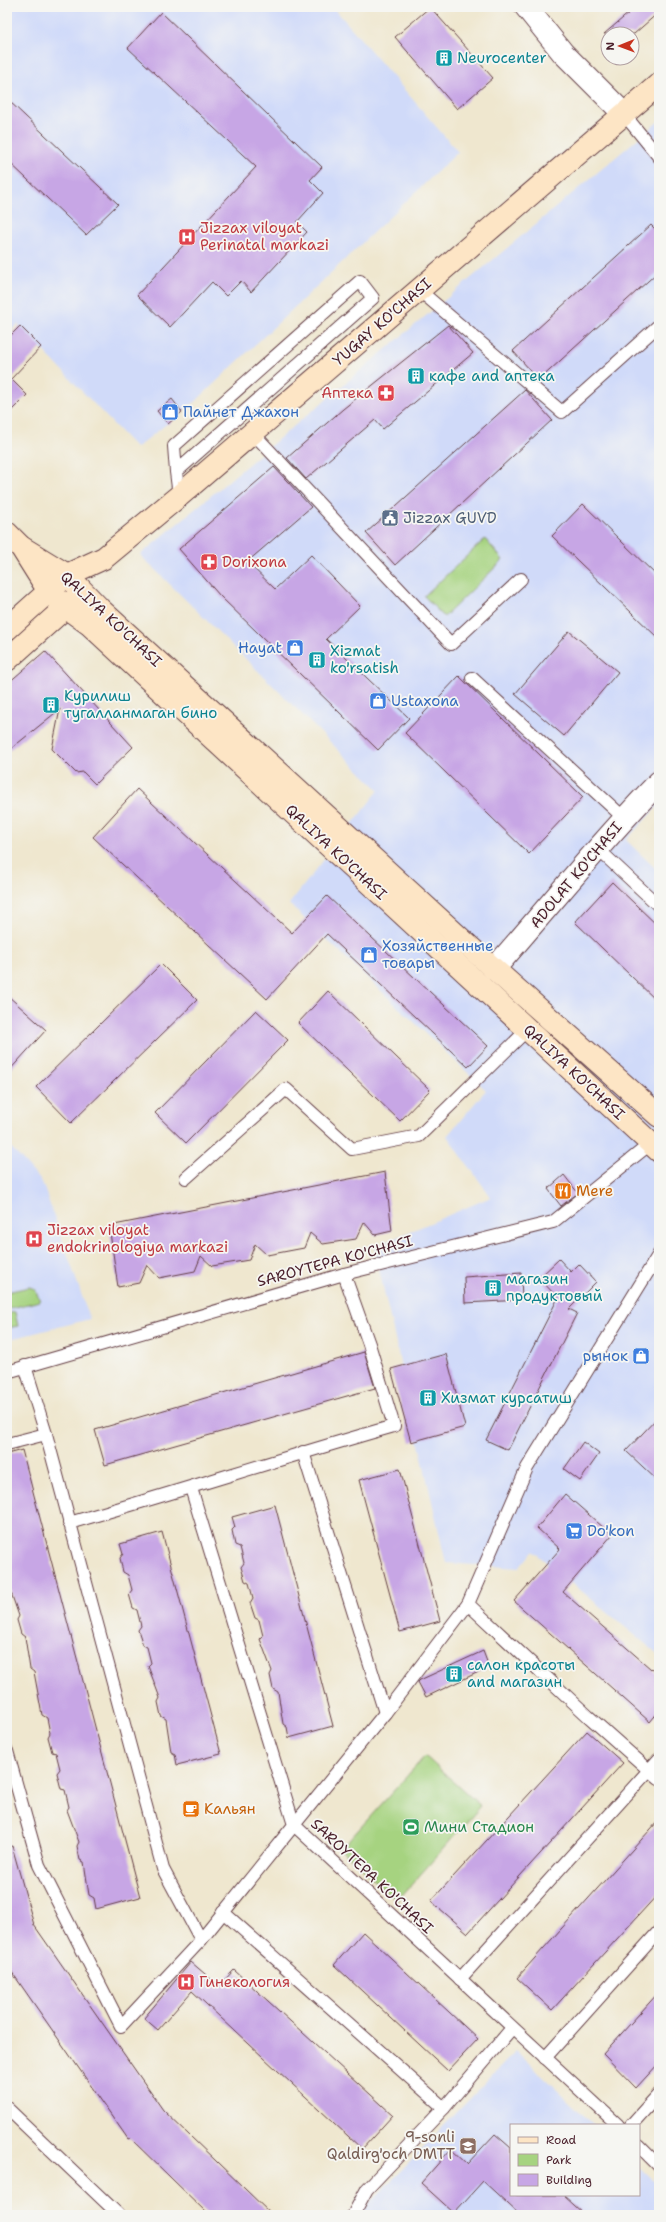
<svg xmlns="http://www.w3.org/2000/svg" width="666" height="2222" font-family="'Shantell Sans',sans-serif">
<rect width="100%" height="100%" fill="#f6f6f2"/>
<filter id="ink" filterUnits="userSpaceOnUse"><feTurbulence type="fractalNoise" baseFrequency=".025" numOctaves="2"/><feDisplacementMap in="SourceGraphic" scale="8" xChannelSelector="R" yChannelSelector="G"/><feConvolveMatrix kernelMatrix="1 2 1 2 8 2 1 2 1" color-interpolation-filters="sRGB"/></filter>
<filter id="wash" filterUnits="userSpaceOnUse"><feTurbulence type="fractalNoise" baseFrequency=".012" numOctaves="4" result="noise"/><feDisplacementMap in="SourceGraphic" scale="16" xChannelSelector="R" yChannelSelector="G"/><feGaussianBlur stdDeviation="0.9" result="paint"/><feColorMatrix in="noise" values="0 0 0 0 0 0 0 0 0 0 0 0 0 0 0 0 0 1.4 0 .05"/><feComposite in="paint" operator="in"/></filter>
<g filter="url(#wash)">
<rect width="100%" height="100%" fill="#efe7cf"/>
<!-- built -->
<g fill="#d0daf9">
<path d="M7,7H333L458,152L197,400L136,448L18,324L7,334Z"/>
<path d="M659,121V805L626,840L659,872V1655L533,1551L519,1568L446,1563L374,1247L491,1197L447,1136L486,1090L289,904L379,790L140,555Z"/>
<path d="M7,1143L42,1182L90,1319L7,1340Z"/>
<path d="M516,2051L594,2125H511V2195H639V2167L659,2186V2215H358Z"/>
</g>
<!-- green -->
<g fill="#a6d380" stroke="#787956">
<path d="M485,539L503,560L444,617L424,596Z"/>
<path d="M29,1287L35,1289L40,1301L7,1309V1292Z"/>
<path d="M15,1312L18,1326L7,1328V1314Z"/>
<path d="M425,1756L481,1806L397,1901L341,1849Z"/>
</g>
<g id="blocks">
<!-- building -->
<g fill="#c7a6e5">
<path d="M430,7L493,78L457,109L395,37Z"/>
<path d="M636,7H659V12L634,34H604Z"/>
<path d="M161,12L322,167L310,180L323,193L297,222L307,232L251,292L241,281L226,296L212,282L170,327L137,295L256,167L128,48Z"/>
<path d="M7,99L118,204L86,235L7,160Z"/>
<path d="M651,225L659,233V271L539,380L513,351Z"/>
<path d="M448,325L473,353L383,429L375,420L306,479L287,458L343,409Z"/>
<path d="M20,326L41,347L11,379L27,395L7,415V339Z"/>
<path d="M525,390L552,420L395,565L366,533Z"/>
<path d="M172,399L182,412L168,424L157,411Z"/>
<path d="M274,467L311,507L247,562L275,589L311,555L360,606L326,639L409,718L378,750L220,596L179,549Z"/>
<path d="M583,504L659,578V639L552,536Z"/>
<path d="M569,631L618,672L564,736L515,694Z"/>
<path d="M45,651L133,747L95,784L83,772L76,773L52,749L60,709L7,752V684Z"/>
<path d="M459,676L583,797L529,854L405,733Z"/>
<path d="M137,789L292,933L327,896L488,1046L468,1067L327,934L267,999L93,837Z"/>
<path d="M612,882L659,927V1003L575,922Z"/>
<path d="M161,964L197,1000L71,1123L36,1087Z"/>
<path d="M328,991L430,1090L400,1121L298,1023Z"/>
<path d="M7,995L46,1030L7,1073Z"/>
<path d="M256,1010L288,1040L186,1143L155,1113Z"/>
<path d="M385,1172L392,1231L375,1235L364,1222L356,1239L323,1244L310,1233L304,1248L267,1255L255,1244L249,1260L212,1266L201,1256L195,1271L159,1278L147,1265L139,1283L118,1287L109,1226Z"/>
<path d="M564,1175L578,1193L561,1206L548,1189Z"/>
<path d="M559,1259L571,1272L579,1264L596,1282L569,1309L577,1313L508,1450L486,1440L558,1298L539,1278Z"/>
<path d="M521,1273L522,1300L465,1303L464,1277Z"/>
<path d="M364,1352L375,1388L105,1465L95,1430Z"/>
<path d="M446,1354L465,1427L411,1442L391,1369Z"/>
<path d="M659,1416V1482L626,1451Z"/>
<path d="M583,1442L599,1454L580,1481L564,1469Z"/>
<path d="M22,1450L140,1897L96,1909L94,1898L89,1895L84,1862L80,1860L77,1846L79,1842L67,1810L69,1807L65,1790L61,1789L57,1773L60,1769L56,1753L52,1752L48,1737L50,1733L47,1718L42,1715L34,1672L30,1669L25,1637L21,1634L17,1620L19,1616L8,1584L10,1581L7,1568V1454Z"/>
<path d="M400,1469L440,1621L400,1632L359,1480Z"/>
<path d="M565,1494L612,1535L563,1592L659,1676V1711L650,1722L514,1601L560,1549L537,1528Z"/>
<path d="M275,1505L333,1726L289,1738L287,1727L283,1724L278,1692L273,1689L270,1675L272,1671L260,1639L263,1636L259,1620L255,1618L250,1603L253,1598L249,1583L245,1581L241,1567L244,1563L240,1547L235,1545L232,1530L235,1527L232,1517Z"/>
<path d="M162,1532L221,1754L177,1765L175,1754L171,1752L166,1719L161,1716L158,1702L160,1698L148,1666L151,1663L147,1647L143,1645L138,1630L141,1626L137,1610L133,1608L129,1594L132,1590L128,1575L123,1572L120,1558L123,1554L120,1544Z"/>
<path d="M483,1651L489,1667L426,1697L418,1682L420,1680Z"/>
<path d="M587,1731L623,1763L468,1933L431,1901Z"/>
<path d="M659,1820V1893L552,2010L517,1978Z"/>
<path d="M12,1846L34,1925L163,2110L272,2215H209L130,2138L128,2139L7,1965V1847Z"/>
<path d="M363,1932L478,2039L448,2071L334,1965Z"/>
<path d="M191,1962L219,1986L234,1970L393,2115L362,2149L192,1991L158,2030L144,2018Z"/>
<path d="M659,1992V2063L636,2088L603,2054Z"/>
<path d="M495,2134L511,2148V2195H563L585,2215H520L483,2181L454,2213L421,2183L451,2149L467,2164Z"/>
</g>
</g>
</g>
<g filter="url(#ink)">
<use href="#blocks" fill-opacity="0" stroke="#633d44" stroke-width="1"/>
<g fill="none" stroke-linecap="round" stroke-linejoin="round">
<defs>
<g id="lane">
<path d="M623,113L659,157"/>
<path d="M419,290L562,412L659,325"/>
<path d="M252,432L451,644L521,579"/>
<path d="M176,472L174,446L360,281L373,298L176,472L179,496"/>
<path d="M472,678L624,818"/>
<path d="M599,850L659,906"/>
<path d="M186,1178L286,1089L352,1149L419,1136L528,1029"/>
<path d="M659,1254L527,1468L468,1604L588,1716L659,1779"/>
<path d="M25,1366L46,1434"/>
<path d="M7,1372L344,1274L553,1222L655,1140"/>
<path d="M7,1444L46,1434L163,1869L201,1940"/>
<path d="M303,1452L385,1713"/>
<path d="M69,1523C178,1492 285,1457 394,1426L369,1344L344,1274"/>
<path d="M468,1604L385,1713L294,1825L618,2125"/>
<path d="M7,1751L39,1865L121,2026L201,1940L294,1825L191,1488"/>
<path d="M223,1912L444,2108L367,2189L353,2215"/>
<path d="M460,1979L659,1759"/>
<path d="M545,2058L659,1931"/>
<path d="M7,2108L119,2215"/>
<path d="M444,2108L512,2028"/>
<path d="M631,2125L659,2094"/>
<path d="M639,2146L659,2166"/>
</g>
<g id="street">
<path d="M526,7L563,53L623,113"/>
<path d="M494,969C549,907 601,841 659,782"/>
</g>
<g id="secondary">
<path d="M7,533L21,547L67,575L100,609L494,969L659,1116"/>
<path d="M21,547L48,590L67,608L89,624L659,1151"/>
<path d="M7,629L67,575L104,558L179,496L659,84"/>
<path d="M7,660L77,597"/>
</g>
</defs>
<!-- lane casing -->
<use href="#lane" stroke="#633d44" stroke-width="14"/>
<!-- street casing -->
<use href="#street" stroke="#633d44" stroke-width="24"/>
<!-- secondary casing -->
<use href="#secondary" stroke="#633d44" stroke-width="24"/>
<!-- lane -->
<use href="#lane" stroke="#fff" stroke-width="12"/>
<!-- street -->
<use href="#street" stroke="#fff" stroke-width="22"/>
<!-- secondary -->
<use href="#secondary" stroke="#fde5c5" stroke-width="22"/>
</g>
</g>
<!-- icons -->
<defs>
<symbol id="building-square" viewBox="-11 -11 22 22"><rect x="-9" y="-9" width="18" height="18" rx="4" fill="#0f9aa8" stroke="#f6f6f2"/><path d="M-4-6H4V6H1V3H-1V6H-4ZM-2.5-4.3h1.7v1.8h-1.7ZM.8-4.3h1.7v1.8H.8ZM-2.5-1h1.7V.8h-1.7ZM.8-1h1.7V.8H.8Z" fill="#fff"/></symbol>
<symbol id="hospital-square" viewBox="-11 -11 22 22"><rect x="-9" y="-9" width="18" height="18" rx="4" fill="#e0444e" stroke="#f6f6f2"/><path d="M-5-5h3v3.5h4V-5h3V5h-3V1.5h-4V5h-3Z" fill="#fff"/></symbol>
<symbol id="pharmacy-square" viewBox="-11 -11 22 22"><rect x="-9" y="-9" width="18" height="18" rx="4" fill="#e0444e" stroke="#f6f6f2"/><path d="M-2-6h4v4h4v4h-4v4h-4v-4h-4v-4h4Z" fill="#fff"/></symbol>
<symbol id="shop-square" viewBox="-11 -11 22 22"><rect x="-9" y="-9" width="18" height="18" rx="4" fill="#3f7fe0" stroke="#f6f6f2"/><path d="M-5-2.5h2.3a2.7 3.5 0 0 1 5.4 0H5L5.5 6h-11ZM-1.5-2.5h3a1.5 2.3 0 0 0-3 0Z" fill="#fff"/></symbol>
<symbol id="civic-square" viewBox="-11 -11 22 22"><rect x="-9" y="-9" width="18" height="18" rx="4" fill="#5c6f8a" stroke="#f6f6f2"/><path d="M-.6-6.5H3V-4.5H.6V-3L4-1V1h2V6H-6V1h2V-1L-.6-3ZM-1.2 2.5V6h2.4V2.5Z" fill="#fff"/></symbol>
<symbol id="restaurant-square" viewBox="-11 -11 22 22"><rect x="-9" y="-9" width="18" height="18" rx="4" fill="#e8710a" stroke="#f6f6f2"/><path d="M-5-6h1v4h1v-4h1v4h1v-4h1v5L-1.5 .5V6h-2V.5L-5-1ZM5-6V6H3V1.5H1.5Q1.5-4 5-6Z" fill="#fff"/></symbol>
<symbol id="supermarket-square" viewBox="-11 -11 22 22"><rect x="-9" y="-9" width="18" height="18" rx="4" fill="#3f7fe0" stroke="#f6f6f2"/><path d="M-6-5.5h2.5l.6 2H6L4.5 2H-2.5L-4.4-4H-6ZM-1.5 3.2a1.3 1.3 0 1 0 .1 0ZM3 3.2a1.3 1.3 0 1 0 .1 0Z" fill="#fff"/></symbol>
<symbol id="cafe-square" viewBox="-11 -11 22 22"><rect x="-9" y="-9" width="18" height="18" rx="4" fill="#e8710a" stroke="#f6f6f2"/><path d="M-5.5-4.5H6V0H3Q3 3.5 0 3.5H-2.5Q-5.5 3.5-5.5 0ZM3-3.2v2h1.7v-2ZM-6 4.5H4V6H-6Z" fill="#fff"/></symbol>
<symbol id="stadium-square" viewBox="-11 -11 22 22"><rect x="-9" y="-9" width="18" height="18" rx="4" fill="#2e9e5b" stroke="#f6f6f2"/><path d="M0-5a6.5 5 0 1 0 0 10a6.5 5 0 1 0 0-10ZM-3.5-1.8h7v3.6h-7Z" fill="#fff"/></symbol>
<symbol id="school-square" viewBox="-11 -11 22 22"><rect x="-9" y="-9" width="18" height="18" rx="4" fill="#8d6e63" stroke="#f6f6f2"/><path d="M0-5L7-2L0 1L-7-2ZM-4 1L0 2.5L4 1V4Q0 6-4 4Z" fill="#fff"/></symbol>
</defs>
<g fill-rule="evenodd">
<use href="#building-square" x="434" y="48" width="20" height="20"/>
<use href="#hospital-square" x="177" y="227" width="20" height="20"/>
<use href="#building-square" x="406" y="366" width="20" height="20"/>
<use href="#pharmacy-square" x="376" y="383" width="20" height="20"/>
<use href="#shop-square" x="160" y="402" width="20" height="20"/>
<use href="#civic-square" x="380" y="508" width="20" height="20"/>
<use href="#pharmacy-square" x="199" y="552" width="20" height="20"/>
<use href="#shop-square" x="285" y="638" width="20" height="20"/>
<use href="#building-square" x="307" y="650" width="20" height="20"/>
<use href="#shop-square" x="368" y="691" width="20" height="20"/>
<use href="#building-square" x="41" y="695" width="20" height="20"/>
<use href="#shop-square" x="359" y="945" width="20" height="20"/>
<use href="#restaurant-square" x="553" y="1181" width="20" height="20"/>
<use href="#hospital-square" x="24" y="1229" width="20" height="20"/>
<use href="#building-square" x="483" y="1278" width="20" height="20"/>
<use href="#shop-square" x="631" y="1346" width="20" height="20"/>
<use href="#building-square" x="418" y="1388" width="20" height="20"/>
<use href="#supermarket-square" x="564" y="1521" width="20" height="20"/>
<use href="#building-square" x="444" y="1664" width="20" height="20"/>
<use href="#cafe-square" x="181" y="1799" width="20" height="20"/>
<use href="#stadium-square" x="401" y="1817" width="20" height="20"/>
<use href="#hospital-square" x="176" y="1972" width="20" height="20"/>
<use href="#school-square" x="458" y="2136" width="20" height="20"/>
</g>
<g text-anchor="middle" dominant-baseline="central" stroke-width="3.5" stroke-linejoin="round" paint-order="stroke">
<!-- culture labels -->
<g font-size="15" fill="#0d838f" stroke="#f6f6f2" text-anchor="start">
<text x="457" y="58">Neurocenter</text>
<text x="429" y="376">кафе and аптека</text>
<text x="330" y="651">Xizmat<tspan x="330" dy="17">ko'rsatish</tspan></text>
<text x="64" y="696">Курилиш<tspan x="64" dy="17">тугалланмаган бино</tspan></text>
<text x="506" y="1279">магазин<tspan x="506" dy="17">продуктовый</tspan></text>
<text x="441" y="1398">Хизмат курсатиш</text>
<text x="467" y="1665">салон красоты<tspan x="467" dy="17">and магазин</tspan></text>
</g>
<!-- health labels -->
<g font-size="15" fill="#be3a42" stroke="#f6f6f2" text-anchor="start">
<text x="200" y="228">Jizzax viloyat<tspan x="200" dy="17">Perinatal markazi</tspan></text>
<text x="373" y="393" text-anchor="end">Аптека</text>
<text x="222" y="562">Dorixona</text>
<text x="47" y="1230">Jizzax viloyat<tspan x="47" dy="17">endokrinologiya markazi</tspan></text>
<text x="199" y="1982">Гинекология</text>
</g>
<!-- street labels -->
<g font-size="15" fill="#4a1f2b" stroke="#f6f6f2">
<text transform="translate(382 322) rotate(-41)">YUGAY KO'CHASI</text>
<text transform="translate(111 619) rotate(43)">QALIYA KO'CHASI</text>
<text transform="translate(336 852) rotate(43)">QALIYA KO'CHASI</text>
<text transform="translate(576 875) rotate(-50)">ADOLAT KO'CHASI</text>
<text transform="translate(574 1072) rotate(43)">QALIYA KO'CHASI</text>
<text transform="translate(335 1261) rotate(-15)">SAROYTEPA KO'CHASI</text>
<text transform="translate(372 1876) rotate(43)">SAROYTEPA KO'CHASI</text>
</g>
<!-- shop labels -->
<g font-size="15" fill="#366cbe" stroke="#f6f6f2" text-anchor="start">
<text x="183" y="412">Пайнет Джахон</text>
<text x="282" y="648" text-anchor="end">Hayat</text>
<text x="391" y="701">Ustaxona</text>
<text x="382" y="946">Хозяйственные<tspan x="382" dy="17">товары</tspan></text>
<text x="628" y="1356" text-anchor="end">рынок</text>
<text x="587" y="1531">Do'kon</text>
</g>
<!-- service labels -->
<g font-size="15" fill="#4e5e75" stroke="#f6f6f2" text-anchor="start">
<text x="403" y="518">Jizzax GUVD</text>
</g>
<!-- food labels -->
<g font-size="15" fill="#c56008" stroke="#f6f6f2" text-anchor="start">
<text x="576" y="1191">Mere</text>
<text x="204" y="1809">Кальян</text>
</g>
<!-- leisure labels -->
<g font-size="15" fill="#27864d" stroke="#f6f6f2" text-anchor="start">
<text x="424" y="1827">Мини Стадион</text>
</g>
<!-- education labels -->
<g font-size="15" fill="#785e54" stroke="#f6f6f2" text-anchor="end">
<text x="455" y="2137">9-sonli<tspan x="455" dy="17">Qaldirg'och DMTT</tspan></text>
</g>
</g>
<!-- margin -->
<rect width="666" height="2222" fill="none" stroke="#f6f6f2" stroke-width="24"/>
<!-- legend -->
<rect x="510" y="2124" width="130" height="72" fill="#f6f6f2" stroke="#b1a0a2"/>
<rect x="518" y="2137" width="20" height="6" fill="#fde5c5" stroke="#b1a0a2"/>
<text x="546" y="2144" font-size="12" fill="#4a1f2b">Road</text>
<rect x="518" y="2154" width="20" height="12" fill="#a6d380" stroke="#b1a0a2"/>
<text x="546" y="2164" font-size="12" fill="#4a1f2b">Park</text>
<rect x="518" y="2174" width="20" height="12" fill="#c7a6e5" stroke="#b1a0a2"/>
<text x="546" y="2184" font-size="12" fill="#4a1f2b">Building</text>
<!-- north arrow -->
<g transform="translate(620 46) rotate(269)"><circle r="19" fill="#f6f6f2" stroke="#b1a0a2"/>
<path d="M0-3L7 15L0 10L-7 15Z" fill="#c8321e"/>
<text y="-6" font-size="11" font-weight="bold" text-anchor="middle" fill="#4a1f2b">N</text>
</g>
</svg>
